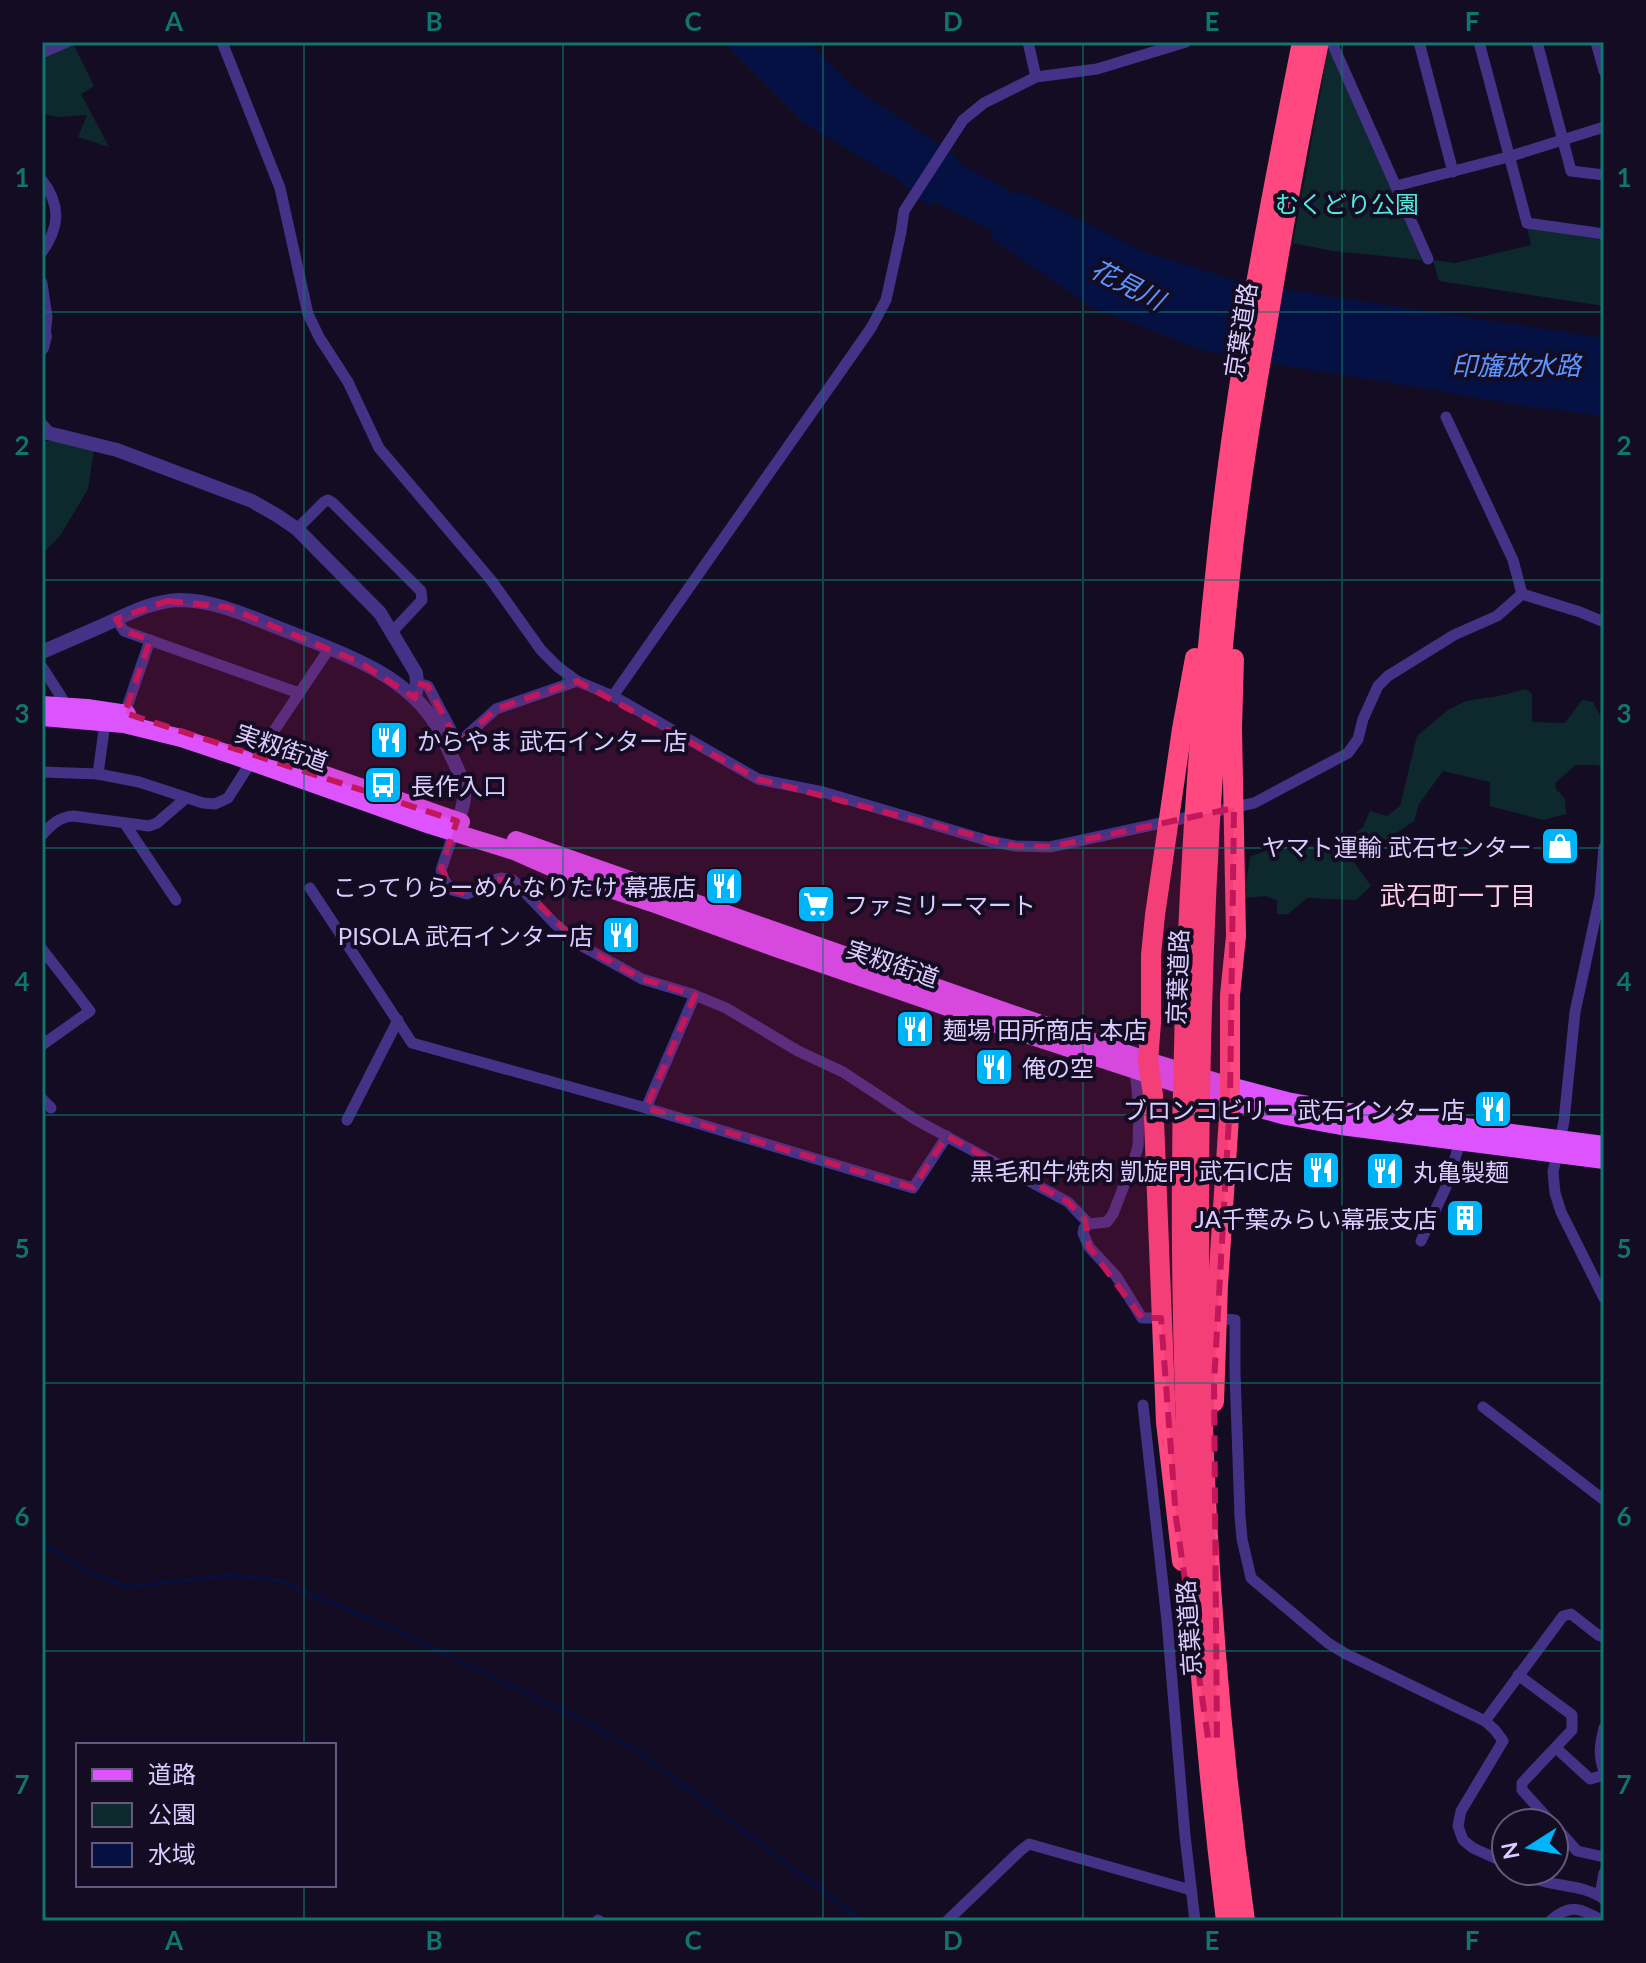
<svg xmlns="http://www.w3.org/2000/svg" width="1646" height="1963" font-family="Lato,'Noto Sans JP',sans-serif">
<rect width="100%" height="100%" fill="#140c23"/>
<!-- green -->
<g fill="#0e292d">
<path d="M73,44L94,86L81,94L109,147L78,137L87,115L59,117L42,114V60Z"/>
<path d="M1329,46L1422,260L1333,251L1293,243Z"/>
<path d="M1527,228L1604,240V306L1439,281L1433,260L1455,263L1531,245Z"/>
<path d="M42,441H52L94,449L88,489L60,536L42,554Z"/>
<path d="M1526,689L1532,694V722L1565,723L1582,700L1593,702L1604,724V768L1597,765H1576L1555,783L1556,789L1565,799L1566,814L1543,820L1490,806V782L1443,771L1419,804L1414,821L1354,862L1371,886L1356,900L1307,898L1288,914H1277V900L1265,896L1244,898L1250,857C1283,842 1300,845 1336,849L1363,827L1370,811L1387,816L1400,806L1417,736L1448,710L1466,701L1499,696Z"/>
</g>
<!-- water -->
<path fill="#051142" d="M723,42H808L853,87L956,156L957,162L1018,195L1022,192L1143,251L1244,283L1604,338V416L1524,406L1428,389L1232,357L1195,348L1142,326L1094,309L991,238L993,231L935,202L929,206L895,178L804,123Z"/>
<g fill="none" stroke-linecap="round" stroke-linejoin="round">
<!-- stream -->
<path stroke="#051142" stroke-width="3" d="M42,1546L54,1550L91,1573L128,1587L230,1575L277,1580L407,1635L586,1722L639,1752L862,1921"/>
<!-- minor -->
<g stroke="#443286" stroke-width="11">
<path d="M222,42L280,188L308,314L319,337L348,382L379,448L491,580L541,650L558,667L577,681L613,696L758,779L823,792L989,841L1015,846L1050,847L1254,803L1348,753L1358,739L1363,719L1378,686L1388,676L1454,635L1497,616L1522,594L1580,612L1604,622"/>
<path d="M1028,42L1036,77"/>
<path d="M1333,42V45L1428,259"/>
<path d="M1419,42L1453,172"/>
<path d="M1479,42L1527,223L1604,234"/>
<path d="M1537,42L1571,171L1604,175"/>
<path d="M1596,42L1604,71"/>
<path d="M42,53L67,42"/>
<path d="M42,180C61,205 60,227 42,252"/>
<path d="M1396,186L1508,157L1604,127"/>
<path d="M42,283L47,317L45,336"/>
<path d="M1446,417L1513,560L1522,594"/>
<path d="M297,529L324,502L328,500L333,503L421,591L422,600L392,632"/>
<path d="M116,619L124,631L299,693"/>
<path d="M42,667L62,698L65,706"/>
<path d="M417,683L428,686L456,739L465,737L496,709L577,681"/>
<path d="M613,696L871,328L886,300L901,232L904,211L963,120L984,103L1036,77L1097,69L1186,42"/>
<path d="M125,713L150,640"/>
<path d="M259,753L329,649"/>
<path d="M42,772L98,774L139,782L203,803L215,804L228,798L251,762"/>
<path d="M98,774L105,723"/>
<path d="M125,824L176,900"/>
<path d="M454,832L441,870L444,880L452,890L467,894L476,890L485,883L493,880L501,878L513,880L554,923L580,945L642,979L692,994L726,1008L798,1051L843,1072L916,1120L1068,1202L1089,1224"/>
<path d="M42,835C51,825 59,817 73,816L149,826L157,823L186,798"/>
<path d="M1604,847L1600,896L1575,1012L1564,1121L1553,1172L1555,1193L1561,1212L1604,1298"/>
<path d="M310,888L412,1043L646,1108L913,1188L947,1136"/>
<path d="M42,949L90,1011L42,1045"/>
<path d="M1135,1070L1139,1110L1138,1146L1135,1157L1113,1214L1107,1222L1089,1224L1084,1228L1083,1233L1089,1247L1116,1276L1142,1318H1166"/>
<path d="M42,1099L51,1108"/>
<path d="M646,1108L695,995"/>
<path d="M347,1120L398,1020"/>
<path d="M1421,1241L1446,1187L1460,1142"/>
<path d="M1215,1318L1235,1320V1373L1240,1516L1242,1539L1251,1578L1328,1643L1346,1654L1485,1721L1495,1730L1503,1741L1461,1811L1458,1826L1463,1840L1473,1848L1506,1863"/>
<path d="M1143,1405L1167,1621L1185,1836L1195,1921"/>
<path d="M1483,1407L1604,1500"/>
<path d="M1518,1675L1572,1715V1730L1522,1783V1790L1552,1823"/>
<path d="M1485,1721L1563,1616L1571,1614L1598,1635L1604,1637"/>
<path d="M1604,1728C1600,1744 1598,1755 1604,1771"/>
<path d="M1556,1748L1590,1779L1604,1775"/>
<path d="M1554,1825L1577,1851L1604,1857"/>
<path d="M1520,1871C1526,1874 1532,1878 1539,1880C1560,1887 1585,1885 1604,1899"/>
<path d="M1600,1895L1604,1873"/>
<path d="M598,1920L599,1921"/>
<path d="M947,1921L1020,1851L1029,1844L1191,1890"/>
<path d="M1550,1921C1570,1903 1581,1908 1603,1921"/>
</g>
<!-- tertiary -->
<g stroke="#443286" stroke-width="14">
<path d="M42,348L45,336"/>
<path d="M42,426L48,433L117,450L252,501L278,516L297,529L380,613L416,673L417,683L415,698"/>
<path d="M42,652C63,643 83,634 104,625C128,614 152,601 179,600C216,600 250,617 284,630C338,652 405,672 437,726C442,735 446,744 450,753C466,786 470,794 455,828"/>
</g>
<!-- primary -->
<g stroke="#dd54ff" stroke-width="18">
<path d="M42,705L87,708L127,714"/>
<path d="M42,717L124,724L181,738L235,756L430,825L514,851L571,876L658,905L776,948L1017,1031L1230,1101L1286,1116L1341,1126L1604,1160"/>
<path d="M308,769L461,822"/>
<path d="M516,840L1021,1017L1148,1061L1230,1086L1287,1101L1342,1111L1604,1145"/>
</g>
<!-- motorway -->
<g stroke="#ff4880" stroke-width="20">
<path d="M1214,1402L1218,1285L1230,1101V995L1236,936L1232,728L1234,659"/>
<path d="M1182,1561L1166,1422L1153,1095L1148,1061L1151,1023V955L1155,915L1182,729L1195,658"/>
<path d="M1226,1921C1170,1469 1168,1009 1217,557C1235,384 1268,212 1302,42"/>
<path d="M1245,1921C1207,1648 1195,1373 1200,1097C1203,917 1212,736 1232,557C1241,475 1255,394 1269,313C1284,222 1300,132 1319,42"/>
</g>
</g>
<!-- marked area -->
<path fill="#c2185b" fill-opacity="0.2" stroke="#c2185b" stroke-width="6" stroke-dasharray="16 10" stroke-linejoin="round" d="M167,601L227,607L359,662L415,698L417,683L428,686L458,743L496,709L577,681L758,779L1015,846L1050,847L1234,808L1230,1101L1214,1383L1217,1738H1208L1176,1518L1161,1318H1142L1089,1247L1085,1220L1068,1202L947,1136L913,1188L646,1108L695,995L642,979L580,945L513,879L493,880L467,894L452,890L441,868L457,821L125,713L150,640L124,631L116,619Z"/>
<!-- grid -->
<path fill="none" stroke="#0f766e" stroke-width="2" stroke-opacity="0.55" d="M304,42V1745M563,42V1921M823,42V1921M1083,42V1921M1342,42V1921M42,312H1604M42,580H1604M42,848H1604M42,1115H1604M42,1383H1604M42,1651H1604M304,1885V1921"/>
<!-- icons -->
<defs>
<symbol id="restaurant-square" viewBox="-11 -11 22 22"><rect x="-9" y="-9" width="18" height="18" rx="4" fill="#00b4f8" stroke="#140c23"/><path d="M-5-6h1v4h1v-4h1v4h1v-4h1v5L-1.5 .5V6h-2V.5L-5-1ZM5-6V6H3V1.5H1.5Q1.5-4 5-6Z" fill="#fff"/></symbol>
<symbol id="bus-square" viewBox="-11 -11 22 22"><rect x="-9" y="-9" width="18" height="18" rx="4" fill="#00b4f8" stroke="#140c23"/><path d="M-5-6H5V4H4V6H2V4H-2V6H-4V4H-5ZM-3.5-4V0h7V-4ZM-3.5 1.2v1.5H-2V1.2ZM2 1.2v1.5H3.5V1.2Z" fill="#fff"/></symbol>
<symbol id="shop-square" viewBox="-11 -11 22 22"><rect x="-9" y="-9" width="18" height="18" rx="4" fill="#00b4f8" stroke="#140c23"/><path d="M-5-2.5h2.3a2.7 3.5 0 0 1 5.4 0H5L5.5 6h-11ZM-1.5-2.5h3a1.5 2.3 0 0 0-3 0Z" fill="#fff"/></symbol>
<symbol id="supermarket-square" viewBox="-11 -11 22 22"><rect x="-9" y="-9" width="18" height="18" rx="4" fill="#00b4f8" stroke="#140c23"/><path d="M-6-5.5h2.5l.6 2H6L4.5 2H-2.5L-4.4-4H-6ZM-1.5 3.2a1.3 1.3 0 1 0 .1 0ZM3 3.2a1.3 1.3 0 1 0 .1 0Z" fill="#fff"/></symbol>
<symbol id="building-square" viewBox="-11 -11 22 22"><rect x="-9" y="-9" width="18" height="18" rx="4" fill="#00b4f8" stroke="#140c23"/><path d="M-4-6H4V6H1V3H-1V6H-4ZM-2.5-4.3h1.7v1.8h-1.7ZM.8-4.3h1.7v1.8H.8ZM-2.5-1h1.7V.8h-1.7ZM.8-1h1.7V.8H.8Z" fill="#fff"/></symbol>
</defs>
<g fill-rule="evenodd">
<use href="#restaurant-square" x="367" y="718" width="44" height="44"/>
<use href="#bus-square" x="361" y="763" width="44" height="44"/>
<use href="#shop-square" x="1538" y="824" width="44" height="44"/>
<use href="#restaurant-square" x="702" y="864" width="44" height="44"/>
<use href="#supermarket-square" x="794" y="882" width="44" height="44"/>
<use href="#restaurant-square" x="599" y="913" width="44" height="44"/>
<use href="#restaurant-square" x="893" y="1007" width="44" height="44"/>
<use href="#restaurant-square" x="972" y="1045" width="44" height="44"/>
<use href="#restaurant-square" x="1471" y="1087" width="44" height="44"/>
<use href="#restaurant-square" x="1299" y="1148" width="44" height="44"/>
<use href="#restaurant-square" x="1363" y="1149" width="44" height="44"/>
<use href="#building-square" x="1443" y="1196" width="44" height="44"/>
</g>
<g text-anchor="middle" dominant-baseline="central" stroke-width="8" stroke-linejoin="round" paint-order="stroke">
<!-- park labels -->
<g font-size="24" fill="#4feade" stroke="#140c23">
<text x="1347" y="203">むくどり公園</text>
</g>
<!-- street labels -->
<g font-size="24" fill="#dccdff" stroke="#140c23">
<text transform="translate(1240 330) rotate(-81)">京葉道路</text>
<text transform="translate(282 747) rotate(19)">実籾街道</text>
<text transform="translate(893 963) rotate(19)">実籾街道</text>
<text transform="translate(1177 977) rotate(-88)">京葉道路</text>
<text transform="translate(1188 1628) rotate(-94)">京葉道路</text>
</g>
<!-- poi labels -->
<g font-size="24" fill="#dccdff" stroke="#140c23" text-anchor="start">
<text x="417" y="740">からやま 武石インター店</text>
<text x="411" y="785">長作入口</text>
<text x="1532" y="846" text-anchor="end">ヤマト運輸 武石センター</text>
<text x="696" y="886" text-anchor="end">こってりらーめんなりたけ 幕張店</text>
<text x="844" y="904">ファミリーマート</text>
<text x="593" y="935" text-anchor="end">PISOLA 武石インター店</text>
<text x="943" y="1029">麺場 田所商店 本店</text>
<text x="1022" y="1067">俺の空</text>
<text x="1465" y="1109" text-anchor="end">ブロンコビリー 武石インター店</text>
<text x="1293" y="1170" text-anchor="end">黒毛和牛焼肉 凱旋門 武石IC店</text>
<text x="1413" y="1171">丸亀製麺</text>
<text x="1437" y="1218" text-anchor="end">JA千葉みらい幕張支店</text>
</g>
<!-- water labels -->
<g font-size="26" font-style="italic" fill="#5b97ff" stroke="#140c23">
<text transform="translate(1128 284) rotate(27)">花見川</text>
<text x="1516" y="365">印旛放水路</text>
</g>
<!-- neighbourhood labels -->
<g font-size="26" fill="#ffcfe5" stroke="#140c23">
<text x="1458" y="895">武石町一丁目</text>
</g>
</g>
<!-- border -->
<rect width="1646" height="1963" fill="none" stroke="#140c23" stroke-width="88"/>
<!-- legend -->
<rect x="76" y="1743" width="260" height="144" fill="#140c23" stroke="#64597b" stroke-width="2"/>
<rect x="92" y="1769" width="40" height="12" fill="#dd54ff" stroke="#64597b" stroke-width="2"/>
<text x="148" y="1783" font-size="24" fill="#dccdff">道路</text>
<rect x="92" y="1803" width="40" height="24" fill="#0e292d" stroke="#64597b" stroke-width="2"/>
<text x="148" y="1823" font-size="24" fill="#dccdff">公園</text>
<rect x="92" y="1843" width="40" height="24" fill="#051142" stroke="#64597b" stroke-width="2"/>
<text x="148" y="1863" font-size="24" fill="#dccdff">水域</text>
<!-- north arrow -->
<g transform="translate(1530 1847) rotate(259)"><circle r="38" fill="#140c23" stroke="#64597b" stroke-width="2"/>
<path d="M0-6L14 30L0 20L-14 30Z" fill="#00b4f8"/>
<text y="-12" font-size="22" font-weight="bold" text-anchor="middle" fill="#dccdff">N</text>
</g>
<rect x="44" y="44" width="1558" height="1875" fill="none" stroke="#0f766e" stroke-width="3"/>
<g font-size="26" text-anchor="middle" font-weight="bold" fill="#0f766e">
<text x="174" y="31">A</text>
<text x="434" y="31">B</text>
<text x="693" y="31">C</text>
<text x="953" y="31">D</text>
<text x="1212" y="31">E</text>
<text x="1472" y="31">F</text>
<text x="22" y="187">1</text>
<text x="1624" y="187">1</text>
<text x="22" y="455">2</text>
<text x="1624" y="455">2</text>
<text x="22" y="723">3</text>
<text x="1624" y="723">3</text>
<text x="22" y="991">4</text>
<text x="1624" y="991">4</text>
<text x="22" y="1258">5</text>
<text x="1624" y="1258">5</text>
<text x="22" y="1526">6</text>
<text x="1624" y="1526">6</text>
<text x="22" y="1794">7</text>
<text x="1624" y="1794">7</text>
<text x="174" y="1950">A</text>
<text x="434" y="1950">B</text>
<text x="693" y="1950">C</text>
<text x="953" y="1950">D</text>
<text x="1212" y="1950">E</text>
<text x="1472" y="1950">F</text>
</g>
</svg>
